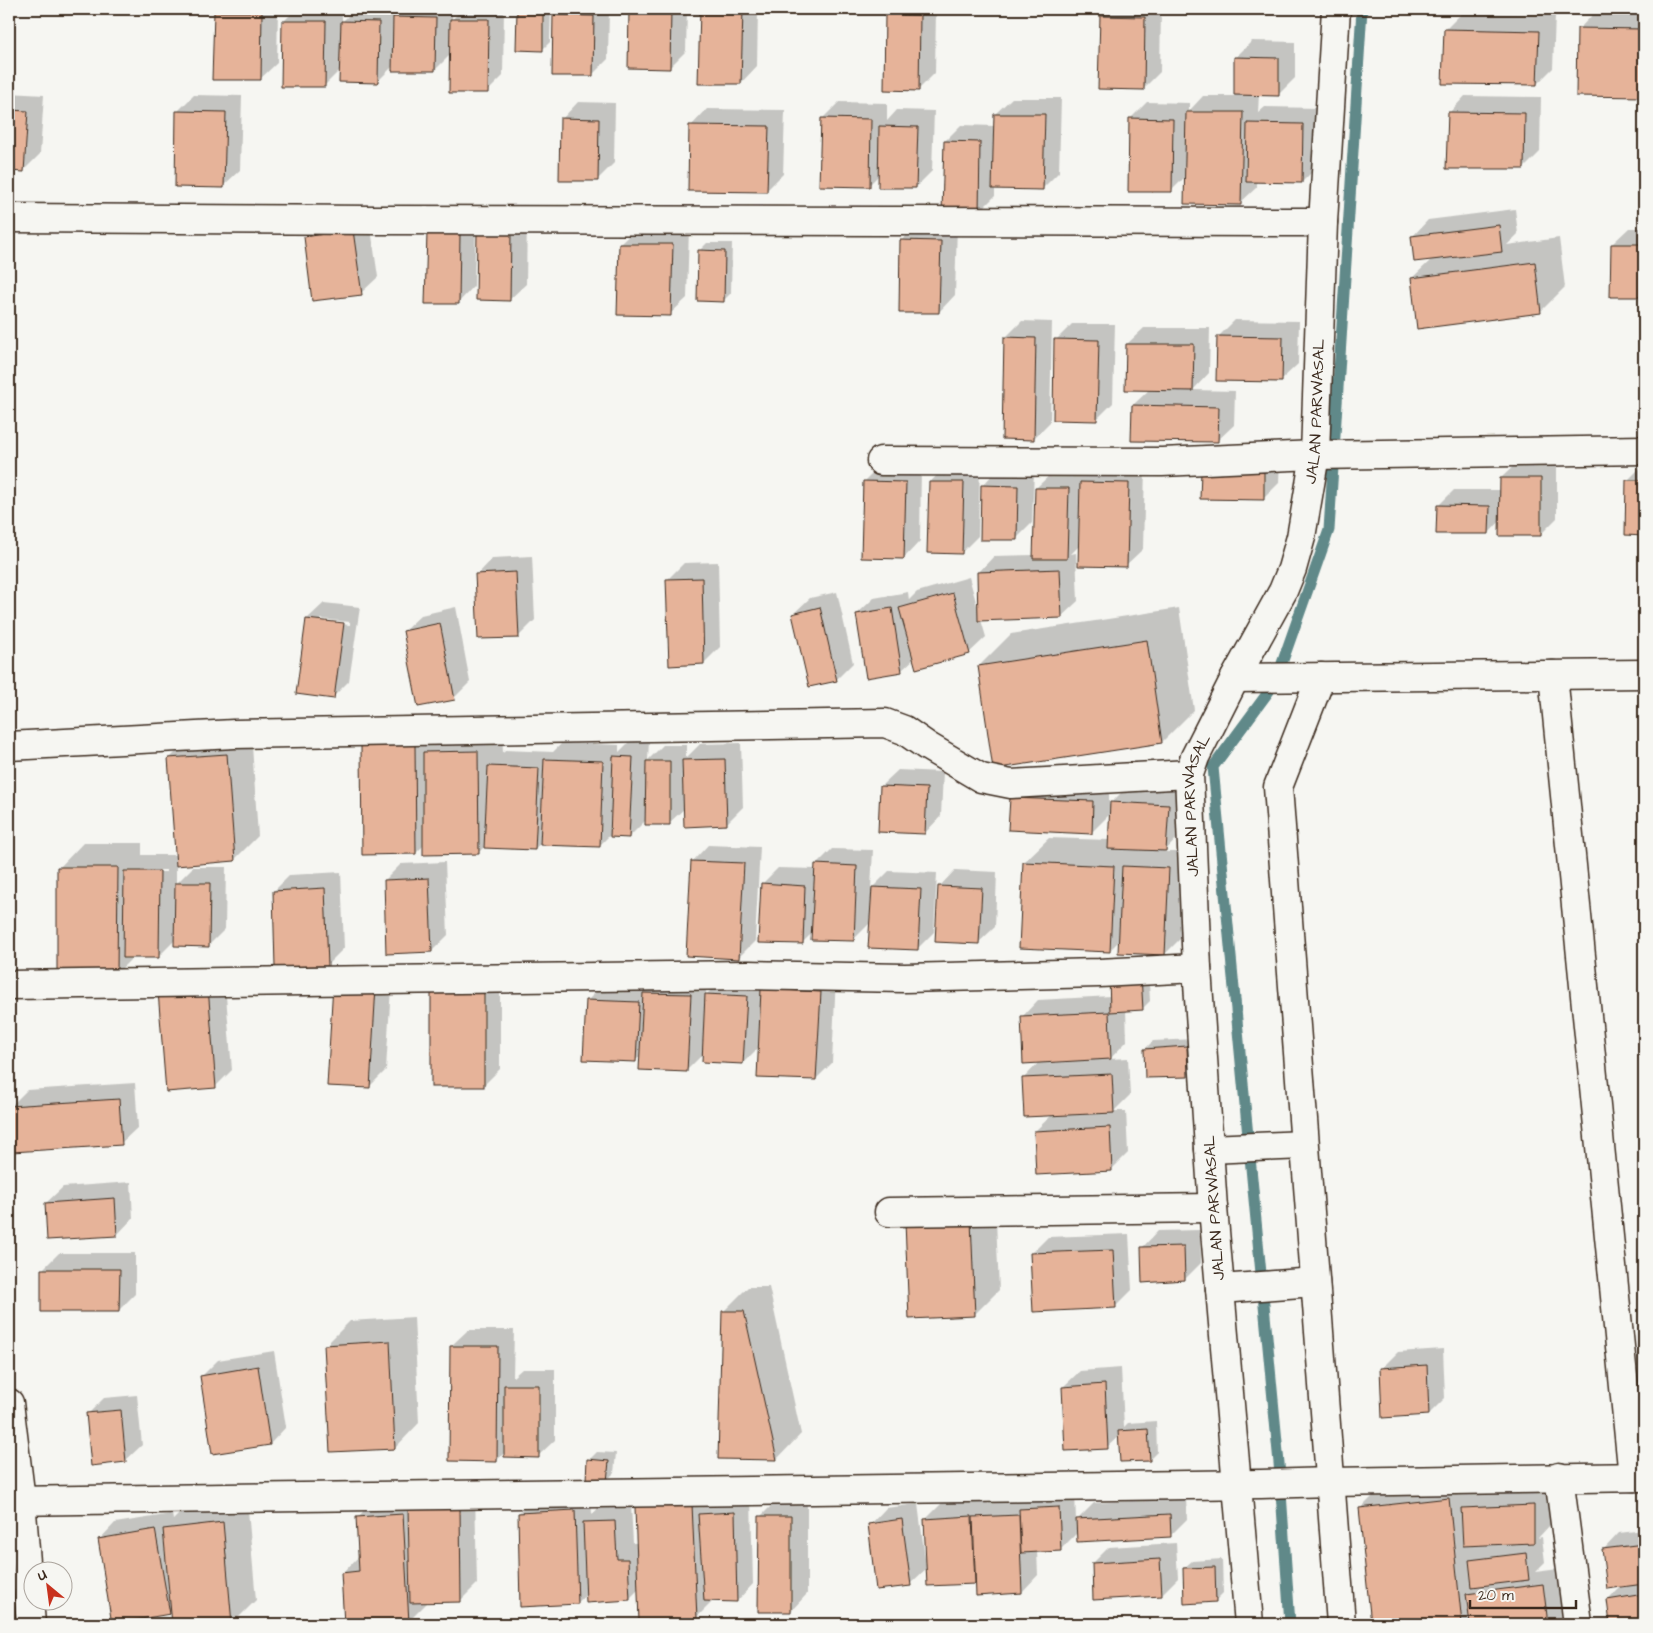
<svg xmlns="http://www.w3.org/2000/svg" width="1653" height="1633" font-family="'Architects Daughter',sans-serif">
<rect width="100%" height="100%" fill="#f6f6f2"/>
<filter id="ink" filterUnits="userSpaceOnUse"><feTurbulence type="fractalNoise" baseFrequency=".02" numOctaves="2"/><feDisplacementMap in="SourceGraphic" scale="10" xChannelSelector="R" yChannelSelector="G"/><feConvolveMatrix kernelMatrix="1 2 1 2 8 2 1 2 1" color-interpolation-filters="sRGB"/></filter>
<g filter="url(#ink)">
<!-- shadow -->
<g fill="#0003" fill-rule="evenodd">
<path d="M219,9H278L277,63L260,79L215,13Z"/>
<path d="M296,9H342V22L355,9H395V17L403,9H452V20L462,9H504L503,76L487,92L451,54L435,70L394,65L377,82L341,69L324,86L284,21Z"/>
<path d="M520,9H551L550,42L542,50L518,11Z"/>
<path d="M562,9H609L608,59L592,75L555,16Z"/>
<path d="M632,9H687L686,51L669,68L630,11Z"/>
<path d="M701,9H758L757,66L741,83L700,82Z"/>
<path d="M893,9H936L935,73L918,90L886,15Z"/>
<path d="M1110,9H1161L1160,72L1144,88L1102,17Z"/>
<path d="M1598,9H1644V96L1578,95L1579,29Z"/>
<path d="M1462,13L1555,15L1553,68L1537,84L1445,30Z"/>
<path d="M1252,41L1295,42V78L1278,95L1259,94L1258,113L1265,107L1319,108L1318,166L1302,182L1257,181V187L1240,203L1186,176L1171,191L1130,119L1147,102L1189,103V111L1203,96H1235V58Z"/>
<path d="M9,93L44,95L40,154L23,171L9,170Z"/>
<path d="M194,95L242,96L240,170L223,186L177,112Z"/>
<path d="M1465,96L1541,97L1540,152L1524,168L1449,113Z"/>
<path d="M1012,98H1061L1059,172L1043,188L995,187V196L978,213L945,141L961,125L995,126V114Z"/>
<path d="M578,102L615,103L614,163L597,180L562,119Z"/>
<path d="M839,102L887,103V121L897,110L934,111L932,171L916,187L879,175L869,185L822,119Z"/>
<path d="M707,109L785,110L783,174L767,190L691,126Z"/>
<path d="M1515,209L1518,234L1507,245L1559,238L1565,287L1540,312L1412,278L1432,259L1412,237L1428,220Z"/>
<path d="M369,215L378,277L361,293L305,237L322,221Z"/>
<path d="M476,218L474,286L458,303L428,234Z"/>
<path d="M527,218L526,284L509,300L479,234Z"/>
<path d="M917,224L957,225L955,295L939,312L901,241Z"/>
<path d="M637,228H689L687,298L670,314L620,244Z"/>
<path d="M1629,228H1644V296H1611L1612,244Z"/>
<path d="M707,243H732L731,293L723,301L699,251Z"/>
<path d="M1235,320L1299,321L1298,364L1281,380L1218,337Z"/>
<path d="M1022,321L1052,322L1050,422L1034,438L1005,338Z"/>
<path d="M1072,324H1115L1113,403L1096,420L1056,340Z"/>
<path d="M1144,328H1210L1209,373L1193,390L1235,391L1234,425L1217,441L1133,405L1150,389L1127,344Z"/>
<path d="M1280,456L1279,483L1263,499L1202,472Z"/>
<path d="M1518,462H1557V518L1540,535L1500,521L1489,533L1438,506L1454,490H1501V478Z"/>
<path d="M1644,464V535L1627,534V481Z"/>
<path d="M881,465L921,466L920,541L904,558L864,482Z"/>
<path d="M947,466H980L978,536L962,552L930,482Z"/>
<path d="M1097,466L1145,467L1143,549L1126,565L1080,545L1071,554L1076,553L1078,601L1061,617L981,620L986,637L969,653L915,658L902,670L857,614L874,598L908,592L909,600L917,592L969,577L978,609V573L994,556L1035,555L1036,488L1053,472H1085V478Z"/>
<path d="M998,469L1034,470L1032,523L1016,539L982,486Z"/>
<path d="M532,556L535,620L518,637L477,575L493,558Z"/>
<path d="M718,562L720,647L704,663L668,579L684,563Z"/>
<path d="M837,592L853,663L836,680L793,614L810,598Z"/>
<path d="M324,603L360,607L349,681L333,697L307,619ZM320,619L350,622V625L320,622Z"/>
<path d="M456,607L470,682L454,698L404,631L421,615Z"/>
<path d="M1179,608L1194,710L1162,742L979,666L1011,634Z"/>
<path d="M502,727L503,753L505,750L553,752L562,743L619,745V752L631,740L649,741L648,760L663,745H686V758L700,744L741,743L743,807L726,824L685,808L669,823L647,819L629,837L609,836L599,846L540,844L534,849L484,847L478,853L425,844L416,853L362,746Z"/>
<path d="M251,730L258,836L234,860L176,864V884L193,867H226L225,929L208,946L175,940L159,956L133,957L116,974L59,868L83,843H142V855H176L170,758L194,734ZM141,870H166V872H141Z"/>
<path d="M898,770L943,772L941,816L925,833L881,786Z"/>
<path d="M1027,782L1109,785V805L1127,787L1184,789L1182,833L1164,852H1185L1181,938L1165,954L1120,940L1109,951L1024,862L1049,838L1109,840L1110,814L1092,832L1011,799Z"/>
<path d="M708,845L760,847L755,941L739,957L692,862Z"/>
<path d="M832,849L873,850L871,889L889,871L937,873L934,932L918,948L871,922L853,940L812,933L802,943L762,884L778,868L816,869V865Z"/>
<path d="M445,862L448,935L432,951L385,880L401,864Z"/>
<path d="M955,870L997,872L995,927L978,943L939,887Z"/>
<path d="M341,872L344,948L327,965L274,891L290,875Z"/>
<path d="M500,964V1069L484,1085L433,981L449,965Z"/>
<path d="M1148,966L1150,1001L1142,1009H1126L1127,1041L1110,1059L1128,1058L1130,1095L1114,1111H1126L1128,1153L1112,1169L1035,1131L1052,1115L1023,1079L1040,1061L1022,1017L1038,1000L1111,996Z"/>
<path d="M392,970L386,1070L370,1086L334,984Z"/>
<path d="M224,971L232,1070L216,1086L159,992Z"/>
<path d="M779,973L836,976L832,1063L816,1079L760,1046L743,1063L704,1053L686,1071L641,1055L635,1061L587,1001L604,984L706,978V995L723,978L763,980L762,990Z"/>
<path d="M1195,1039L1196,1067L1188,1075L1145,1049L1153,1041Z"/>
<path d="M135,1083L138,1127L121,1143L11,1106L27,1090Z"/>
<path d="M131,1182L133,1218L117,1235L46,1203L63,1187Z"/>
<path d="M995,1196L999,1290L974,1315L931,1198Z"/>
<path d="M1200,1230L1201,1263L1185,1279L1142,1248L1158,1231Z"/>
<path d="M1129,1234L1132,1290L1115,1307L1031,1254L1048,1237Z"/>
<path d="M59,1253H135V1294L119,1310L42,1270Z"/>
<path d="M748,1287H769L801,1434L777,1459L719,1458L723,1312Z"/>
<path d="M414,1317L419,1423L395,1448L326,1345L350,1321Z"/>
<path d="M468,1330H514L513,1377L522,1369H555V1440L538,1456L505,1452L496,1461L451,1346Z"/>
<path d="M1443,1349L1445,1398L1429,1414L1382,1368L1398,1352Z"/>
<path d="M274,1351L286,1427L270,1444L213,1453L201,1377L218,1360Z"/>
<path d="M1121,1368L1124,1427L1128,1423L1156,1421L1157,1452L1149,1460L1120,1435L1107,1447L1063,1387L1080,1371Z"/>
<path d="M9,1382H13L18,1464L9,1473Z"/>
<path d="M137,1395L142,1445L125,1461L88,1414L104,1398Z"/>
<path d="M597,1452L616,1453L614,1473L606,1481L589,1460Z"/>
<path d="M1392,1477L1550,1489V1525L1538,1538L1542,1537L1545,1562L1535,1572L1559,1569L1565,1616L1558,1624H1372L1360,1509Z"/>
<path d="M661,1483L751,1496L753,1584L737,1601L714,1600L696,1618L639,1589L629,1599L587,1594L577,1603L519,1513L535,1497L591,1494L592,1515L600,1506L631,1505L633,1543H638L636,1507Z"/>
<path d="M475,1491L477,1584L461,1600L429,1601L408,1622L346,1624L343,1573L359,1556L357,1518L381,1493Z"/>
<path d="M1075,1491L1076,1521L1094,1503L1186,1498L1187,1519L1170,1536L1078,1532L1060,1550L1037,1551L1038,1575L1022,1592L977,1580L974,1583L928,1567L910,1584L870,1525L886,1508L918,1504L925,1558H927L926,1519L942,1503L988,1500V1504L991,1501Z"/>
<path d="M247,1499L256,1600L232,1624H173L172,1610L169,1613L99,1540L115,1523L172,1514L173,1520L188,1505Z"/>
<path d="M777,1500H807V1594L791,1611L760,1517Z"/>
<path d="M1644,1530V1624H1611L1608,1600L1622,1586L1603,1550L1619,1533Z"/>
<path d="M1176,1543L1178,1578L1161,1595L1093,1563L1109,1547Z"/>
<path d="M1222,1559L1223,1593L1215,1601L1184,1568L1192,1561Z"/>
<path d="M42,1607L43,1624H9V1609Z"/>
</g>
<g fill="none" stroke-linecap="round" stroke-linejoin="round">
<!-- stream -->
<path stroke="#608989" stroke-width="11" d="M1290,1624L1279,1463L1213,767L1275,683L1329,530L1362,9"/>
</g>
<!-- building -->
<g fill="#e6b399" stroke="#3b2a1e">
<path d="M700,9H743L741,84H698Z"/>
<path d="M517,10L543,11V51L516,50Z"/>
<path d="M629,10H671L670,69L628,68Z"/>
<path d="M214,12H262L261,80H212Z"/>
<path d="M885,14L920,15L919,91L884,90Z"/>
<path d="M553,15L594,16L593,76H552Z"/>
<path d="M1100,16L1145,17L1144,90L1098,89Z"/>
<path d="M393,17L436,18L435,71H392Z"/>
<path d="M450,19H489L488,93H449Z"/>
<path d="M282,21H326L325,87H281Z"/>
<path d="M341,21L379,22L378,83L339,82Z"/>
<path d="M1577,28L1644,29V97L1576,96Z"/>
<path d="M1444,29L1539,31L1537,85L1442,84Z"/>
<path d="M1234,57L1279,58V96L1234,95Z"/>
<path d="M9,110L28,111L24,172L9,171Z"/>
<path d="M176,111L226,112L224,188L175,187Z"/>
<path d="M1186,112H1243L1241,205L1184,204Z"/>
<path d="M1448,112L1525,113L1524,169H1446Z"/>
<path d="M994,114H1045L1043,190L992,189Z"/>
<path d="M560,118L599,119L598,181H559Z"/>
<path d="M821,118L871,119L870,187L819,186Z"/>
<path d="M1129,118L1173,119L1172,192H1128Z"/>
<path d="M1247,123L1303,124L1302,183L1246,182Z"/>
<path d="M689,125L769,126L767,192L688,191Z"/>
<path d="M879,126L918,127L916,188H878Z"/>
<path d="M944,141L980,142L979,214L942,213Z"/>
<path d="M1499,225L1502,252L1414,262L1411,236Z"/>
<path d="M353,230L362,295L312,301L304,237Z"/>
<path d="M427,233L460,234L459,304H425Z"/>
<path d="M477,233L511,234L510,301L476,300Z"/>
<path d="M900,240L941,241L939,313H899Z"/>
<path d="M619,244H673L671,316L617,315Z"/>
<path d="M1611,244H1644V297H1610Z"/>
<path d="M698,250L725,251L724,302L697,301Z"/>
<path d="M1535,262L1541,313L1417,329L1411,278Z"/>
<path d="M1217,336L1283,337L1282,382L1216,381Z"/>
<path d="M1004,337L1036,338L1034,440L1002,439Z"/>
<path d="M1054,339L1099,340L1097,421L1053,420Z"/>
<path d="M1126,344H1194L1193,391L1125,390Z"/>
<path d="M1132,405L1219,407L1218,442L1131,441Z"/>
<path d="M1201,471L1264,472V500L1200,499Z"/>
<path d="M1500,478H1541V536H1499Z"/>
<path d="M1626,480H1644V536L1625,535Z"/>
<path d="M863,481L906,482L904,559L861,558Z"/>
<path d="M929,482H964L962,554L927,553Z"/>
<path d="M1080,482L1129,483L1127,567L1078,566Z"/>
<path d="M981,485L1018,486L1017,540H980Z"/>
<path d="M1035,488H1069L1067,559H1033Z"/>
<path d="M1437,505L1490,506L1489,534H1436Z"/>
<path d="M1060,569L1062,618L978,621L977,572Z"/>
<path d="M516,572L519,638L478,639L475,574Z"/>
<path d="M702,578L704,664L669,666L666,579Z"/>
<path d="M953,593L970,654L916,669L899,608Z"/>
<path d="M820,607L837,681L809,687L792,614Z"/>
<path d="M892,608L902,672L866,678L856,614Z"/>
<path d="M306,619L344,623L334,699L296,694Z"/>
<path d="M440,623L455,700L418,707L403,631Z"/>
<path d="M1147,640L1162,743L993,769L978,666Z"/>
<path d="M415,744L416,854L362,855L361,745Z"/>
<path d="M478,751L479,854L423,855V752Z"/>
<path d="M227,754L235,861L176,866L168,758Z"/>
<path d="M613,756L633,757L629,838L610,837Z"/>
<path d="M544,759L603,761L600,847L540,845Z"/>
<path d="M725,759L727,825L684,827L682,760Z"/>
<path d="M646,761H670V825H645Z"/>
<path d="M488,766L539,768L535,850L484,848Z"/>
<path d="M880,786L927,788L925,834L878,832Z"/>
<path d="M1010,798L1093,801L1092,834L1008,830Z"/>
<path d="M1110,802L1169,805L1166,851L1108,849Z"/>
<path d="M691,861L744,863L739,959L686,956Z"/>
<path d="M1023,862L1114,866L1110,952L1019,948Z"/>
<path d="M815,864L857,866L854,941L811,940Z"/>
<path d="M1122,866L1169,868L1165,955L1118,953Z"/>
<path d="M57,867H118L117,975H57Z"/>
<path d="M124,871H160L159,958H123Z"/>
<path d="M429,878L432,952L386,954L384,880Z"/>
<path d="M175,883H210L209,947L174,946Z"/>
<path d="M761,883L805,886L803,944L758,943Z"/>
<path d="M938,886L982,888L979,944L935,942Z"/>
<path d="M872,887L921,889L918,950L868,948Z"/>
<path d="M325,888L328,966L275,967L273,891Z"/>
<path d="M1141,974L1143,1010L1110,1012L1109,975Z"/>
<rect x="431" y="980" width="53" height="107"/>
<path d="M333,984L376,986L370,1088L327,1086Z"/>
<path d="M208,987L216,1088L166,1092L158,991Z"/>
<path d="M761,989L821,992L816,1080L757,1078Z"/>
<path d="M643,993L691,994L687,1072L639,1070Z"/>
<path d="M705,994L747,996L743,1064L702,1062Z"/>
<path d="M586,1000L639,1002L636,1062L583,1060Z"/>
<path d="M1109,1012L1111,1059L1023,1064L1021,1016Z"/>
<path d="M1187,1046L1188,1077L1145,1078L1144,1049Z"/>
<path d="M1112,1074L1114,1113L1024,1117L1022,1078Z"/>
<path d="M119,1099L122,1145L12,1152L9,1106Z"/>
<path d="M1110,1127L1112,1171L1036,1175L1034,1131Z"/>
<path d="M115,1198L117,1236L47,1240L45,1203Z"/>
<path d="M971,1220L975,1316L909,1319L905,1222Z"/>
<path d="M1184,1246L1185,1280L1142,1283L1141,1247Z"/>
<path d="M1113,1250L1116,1308L1033,1312L1030,1253Z"/>
<path d="M41,1269H120L119,1312H41Z"/>
<path d="M722,1311H744L777,1460L718,1459Z"/>
<path d="M390,1341L395,1449L330,1452L324,1345Z"/>
<path d="M450,1346H498L497,1462L449,1461Z"/>
<path d="M1427,1365L1429,1415L1382,1418L1380,1368Z"/>
<path d="M258,1366L270,1445L212,1454L200,1376Z"/>
<path d="M1105,1384L1108,1449L1065,1451L1062,1387Z"/>
<path d="M504,1385H539V1458L504,1457Z"/>
<path d="M121,1410L126,1462L91,1466L86,1413Z"/>
<path d="M1148,1429L1150,1461L1120,1462L1118,1431Z"/>
<path d="M587,1459L609,1461L607,1482L586,1480Z"/>
<path d="M1449,1498L1462,1624H1371L1359,1508Z"/>
<path d="M692,1504L697,1619L639,1622L635,1507Z"/>
<path d="M1534,1505V1543L1463,1546L1461,1508Z"/>
<path d="M460,1507L461,1602L410,1603L408,1508Z"/>
<path d="M1059,1507L1061,1551L1021,1553L1019,1509Z"/>
<path d="M575,1510L578,1604L520,1607L518,1513Z"/>
<path d="M735,1512L737,1602L704,1601L698,1514Z"/>
<path d="M403,1514L409,1623L344,1624L341,1573L359,1571L356,1517Z"/>
<path d="M1170,1514L1171,1537L1077,1542L1076,1519Z"/>
<path d="M1019,1515L1022,1593L976,1596L973,1517Z"/>
<path d="M759,1516H791V1612H758Z"/>
<path d="M972,1516L975,1584L927,1586L924,1519Z"/>
<path d="M902,1519L911,1586L876,1590L868,1524Z"/>
<path d="M615,1521L617,1559H628L630,1600L586,1603L583,1522Z"/>
<path d="M223,1522L232,1624H172L163,1529Z"/>
<path d="M155,1529L170,1614L112,1624L98,1539Z"/>
<path d="M1644,1544V1584L1607,1589L1602,1549Z"/>
<path d="M1526,1553L1529,1580L1472,1587L1469,1560Z"/>
<path d="M1160,1559L1162,1596L1093,1600L1092,1563Z"/>
<path d="M1215,1567L1216,1602L1184,1604L1183,1568Z"/>
<path d="M1543,1584L1548,1624H1470L1466,1594Z"/>
<path d="M1644,1594V1624H1610L1607,1600Z"/>
</g>
<g fill="none" stroke-linecap="round" stroke-linejoin="round">
<defs>
<g id="street">
<path d="M9,218L376,220L1323,222"/>
<path d="M881,461L1162,462L1315,455L1644,450"/>
<path d="M1553,675L1633,1477"/>
<path d="M1321,677L1278,787L1341,1624"/>
<path d="M1235,678L1644,674"/>
<path d="M9,746L234,734L885,723L904,730L927,746L981,778L1011,784L1189,774"/>
<path d="M9,985L748,975L905,978L1099,973L1197,968"/>
<path d="M1209,1149L1304,1145"/>
<path d="M889,1212L1213,1208"/>
<path d="M1220,1289L1315,1282"/>
<path d="M9,1403L21,1500L31,1624"/>
<path d="M1559,1477L1578,1624"/>
<path d="M9,1501L1261,1484L1330,1482L1644,1477"/>
<path id="s1" d="M1249,1624L1213,1208L1197,968L1189,774L1195,757L1235,678L1283,591L1292,569L1301,537L1315,455L1323,222L1336,9"/>
</g>
</defs>
<!-- street casing -->
<use href="#street" stroke="#3b2a1e" stroke-width="31"/>
<!-- street -->
<use href="#street" stroke="#f6f6f2" stroke-width="28"/>
</g>
</g>
<g text-anchor="middle" dominant-baseline="central" stroke-width="4" stroke-linejoin="round" paint-order="stroke">
<!-- street labels -->
<g font-size="16" fill="#3b2a1e" stroke="#f6f6f2">
<text stroke="none"><textPath href="#s1" startOffset="1242">JALAN PARWASAL</textPath></text>
<text stroke="none"><textPath href="#s1" startOffset="822">JALAN PARWASAL</textPath></text>
<text transform="translate(1214 1208) rotate(-94)">JALAN PARWASAL</text>
</g>
</g>
<!-- margin -->
<rect width="1653" height="1633" fill="none" stroke="#f6f6f2" stroke-width="30"/>
<rect x="15" y="15" width="1623" height="1603" fill="none" stroke="#3b2a1e" stroke-width="2" filter="url(#ink)"/>
<!-- north arrow -->
<g transform="translate(48 1586) rotate(331)"><circle r="24" fill="#f6f6f2" stroke="#aba49d"/>
<path d="M0-4L9 19L0 12L-9 19Z" fill="#c8321e"/>
<text y="-8" font-size="14" font-weight="bold" text-anchor="middle" fill="#3b2a1e">U</text>
</g>
<!-- scale -->
<path d="M1470 1600v8h106v-8" fill="none" stroke="#3b2a1e" stroke-width="2.5"/>
<text x="1478" y="1600" font-size="15" fill="#3b2a1e" stroke="#f6f6f2" stroke-width="4" paint-order="stroke">20 m</text>
</svg>
